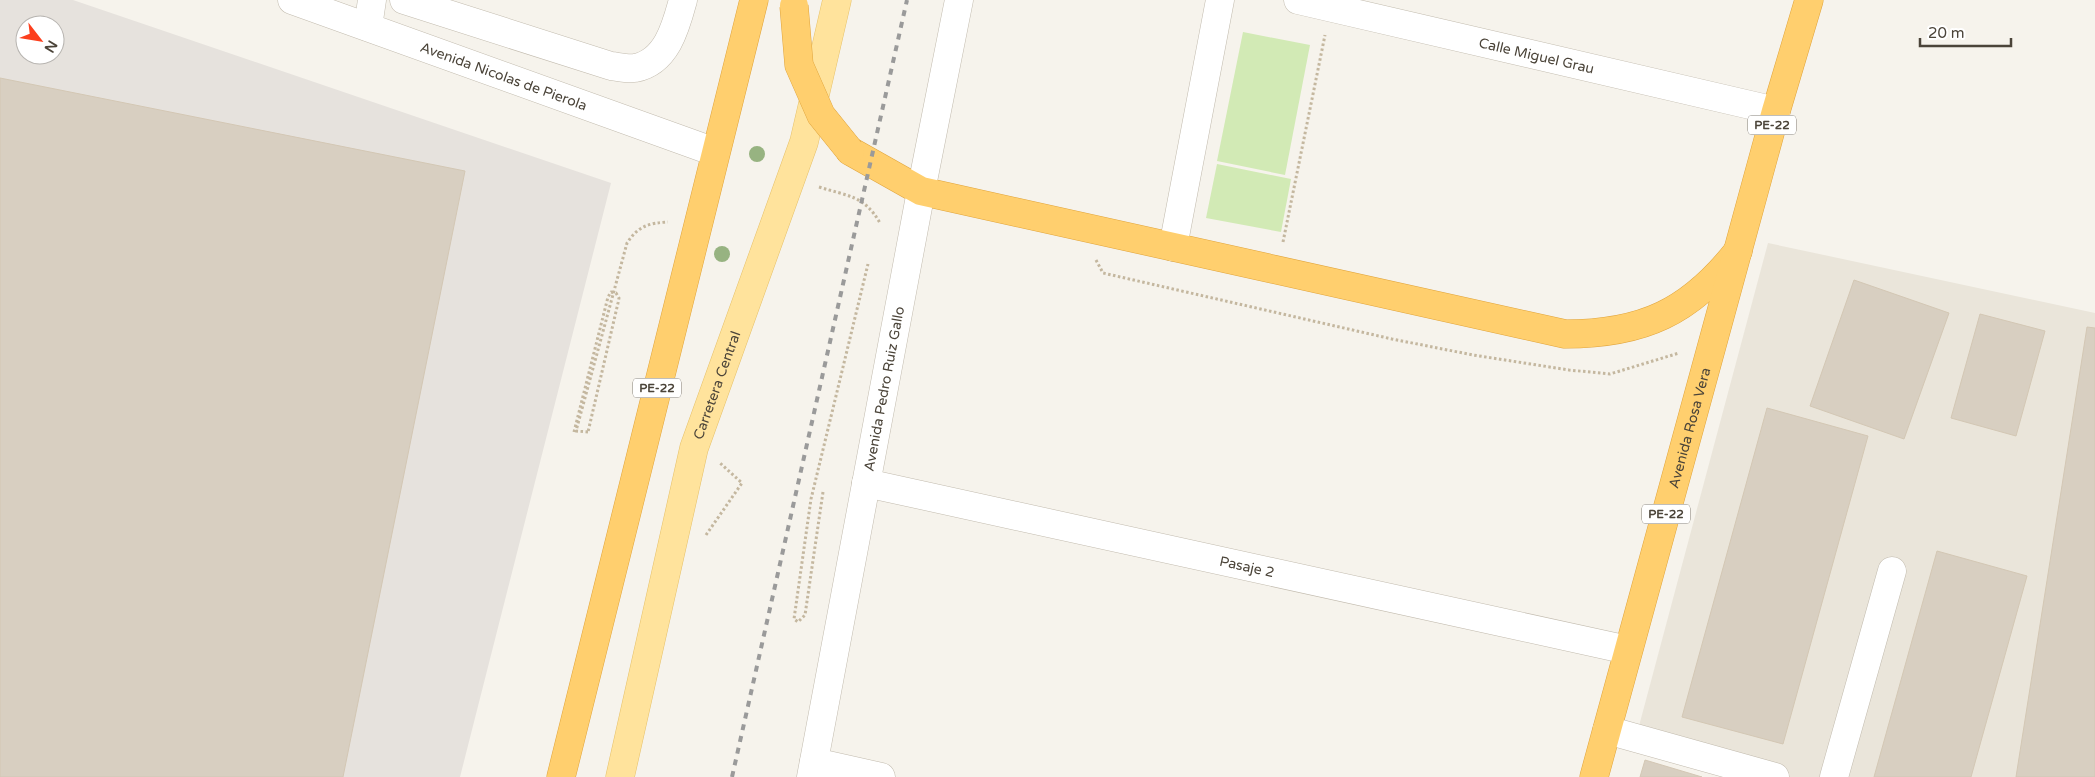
<svg xmlns="http://www.w3.org/2000/svg" width="2095" height="777" font-family="'Varela Round',sans-serif">
<rect width="100%" height="100%" fill="#f6f3ec"/>
<!-- residential -->
<path fill="#eae5da" d="M1768,243L2095,313V777H1772L1635,741Z"/>
<!-- industrial -->
<path fill="#e6e2dd" fill-rule="evenodd" d="M0,0H73L611,183L460,777H0ZM25,25H55V55H25Z"/>
<!-- green -->
<g fill="#d2eab5">
<path d="M1243,32L1310,45L1285,175L1217,161Z"/>
<path d="M1217,164L1291,179L1281,232L1206,218Z"/>
</g>
<!-- building -->
<g fill="#d8cfc1" stroke="#d3c7b4">
<path d="M0,78L465,171L343,777H0Z"/>
<path d="M1854,280L1949,313L1904,439L1810,406Z"/>
<path d="M1980,314L2045,331L2016,436L1951,418Z"/>
<path d="M2087,327L2095,328V777H2016Z"/>
<path d="M1767,408L1868,436L1783,744L1682,717Z"/>
<path d="M1937,551L2027,576L1971,777H1874Z"/>
<path d="M1645,760L1702,777H1640Z"/>
</g>
<g fill="none" stroke-linecap="round" stroke-linejoin="round">
<defs>
<g id="minor">
<path id="s1" d="M292,0L715,152"/>
<path d="M404,0L611,66C619,67 628,69 635,68C667,62 676,26 683,0"/>
<path id="s2" d="M1298,0L1776,111"/>
<path d="M368,27L372,0"/>
<path d="M1173,247L1220,0"/>
<path id="s3" d="M866,483L1628,650"/>
<path d="M1607,730L1775,777"/>
<path d="M814,762L881,777"/>
<path id="s4" d="M811,777L921,191L959,0"/>
<path d="M1834,777L1892,571"/>
</g>
<g id="major">
<path id="s5" d="M620,777L694,448L804,142L837,0"/>
</g>
<g id="highway">
<path d="M850,151L921,191L1565,334C1643,334 1690,312 1738,251"/>
<path d="M561,777L754,0"/>
<path id="s6" d="M1594,777L1776,111L1809,0"/>
</g>
</defs>
<!-- minor casing -->
<use href="#minor" stroke="#c2bbae" stroke-width="29"/>
<!-- major casing -->
<use href="#major" stroke="#e6c16a" stroke-width="29"/>
<!-- highway casing -->
<use href="#highway" stroke="#e0a43c" stroke-width="29"/>
<!-- path -->
<g stroke="#c4b79f" stroke-width="3" stroke-dasharray="2.5 2.5" stroke-linecap="butt">
<path d="M819,187C847,196 864,195 880,223"/>
<path d="M1283,242L1325,35"/>
<path d="M1096,260L1103,273L1392,339L1473,355L1569,370L1610,374L1679,353"/>
<path d="M588,432L576,431L627,243C638,226 649,223 668,222"/>
<path d="M823,492L805,615L798,622L794,619L811,499L868,264"/>
<path d="M706,535L742,483L720,463"/>
</g>
<!-- minor -->
<use href="#minor" stroke="#fff" stroke-width="28"/>
<!-- major -->
<use href="#major" stroke="#ffe39c" stroke-width="28"/>
<!-- highway -->
<use href="#highway" stroke="#ffcf6e" stroke-width="28"/>
<!-- rail -->
<path stroke="#9a9a9a" stroke-width="4" stroke-dasharray="6 6" stroke-linecap="butt" d="M732,777L907,0"/>
<defs>
<path id="highway-bridge" d="M794,6L799,65L821,115L850,151"/>
</defs>
<!-- highway-bridge casing -->
<use href="#highway-bridge" stroke="#e0a43c" stroke-width="29" stroke-linecap="butt"/>
<!-- path-bridge -->
<path stroke="#c4b79f" stroke-width="3" stroke-dasharray="2.5 2.5" stroke-linecap="butt" d="M574,432L608,297L611,292L616,293L619,298L618,303L588,432"/>
<!-- highway-bridge -->
<use href="#highway-bridge" stroke="#ffcf6e" stroke-width="28"/>
</g>
<!-- trees -->
<g fill="#97b381">
<circle cx="757" cy="154" r="8"/>
<circle cx="722" cy="254" r="8"/>
</g>
<g text-anchor="middle" dominant-baseline="central" stroke-width="5" stroke-linejoin="round" paint-order="stroke">
<!-- shield labels -->
<g fill="#fff" stroke="#817c74" stroke-width="1">
<rect x="1748" y="115.5" width="48" height="19" rx="4"/>
<rect x="633" y="378.5" width="48" height="19" rx="4"/>
<rect x="1642" y="504.5" width="48" height="19" rx="4"/>
</g>
<g font-size="12" font-weight="bold" fill="#4b4439">
<text x="1772" y="125">PE-22</text>
<text x="657" y="388">PE-22</text>
<text x="1666" y="514">PE-22</text>
</g>
<!-- street labels -->
<g font-size="14" fill="#4b4439" stroke="#fff">
<text stroke="none"><textPath href="#s2" startOffset="245">Calle Miguel Grau</textPath></text>
<text stroke="none"><textPath href="#s1" startOffset="225">Avenida Nicolas de Pierola</textPath></text>
<text stroke="none"><textPath href="#s5" startOffset="404">Carretera Central</textPath></text>
<text stroke="none"><textPath href="#s4" startOffset="395">Avenida Pedro Ruiz Gallo</textPath></text>
<text stroke="none"><textPath href="#s6" startOffset="362">Avenida Rosa Vera</textPath></text>
<text stroke="none"><textPath href="#s3" startOffset="390">Pasaje 2</textPath></text>
</g>
</g>
<!-- north arrow -->
<g transform="translate(40 40) rotate(121)"><circle r="24" fill="#ffffff" stroke="#b7b4b0"/>
<path d="M0-4L9 19L0 12L-9 19Z" fill="#fc3f1d"/>
<text y="-8" font-size="14" font-weight="bold" text-anchor="middle" fill="#4b4439">N</text>
</g>
<!-- scale -->
<path d="M1920 38v8h91v-8" fill="none" stroke="#4b4439" stroke-width="2.5"/>
<text x="1928" y="38" font-size="15" fill="#4b4439" stroke="#ffffff" stroke-width="4" paint-order="stroke">20 m</text>
</svg>
